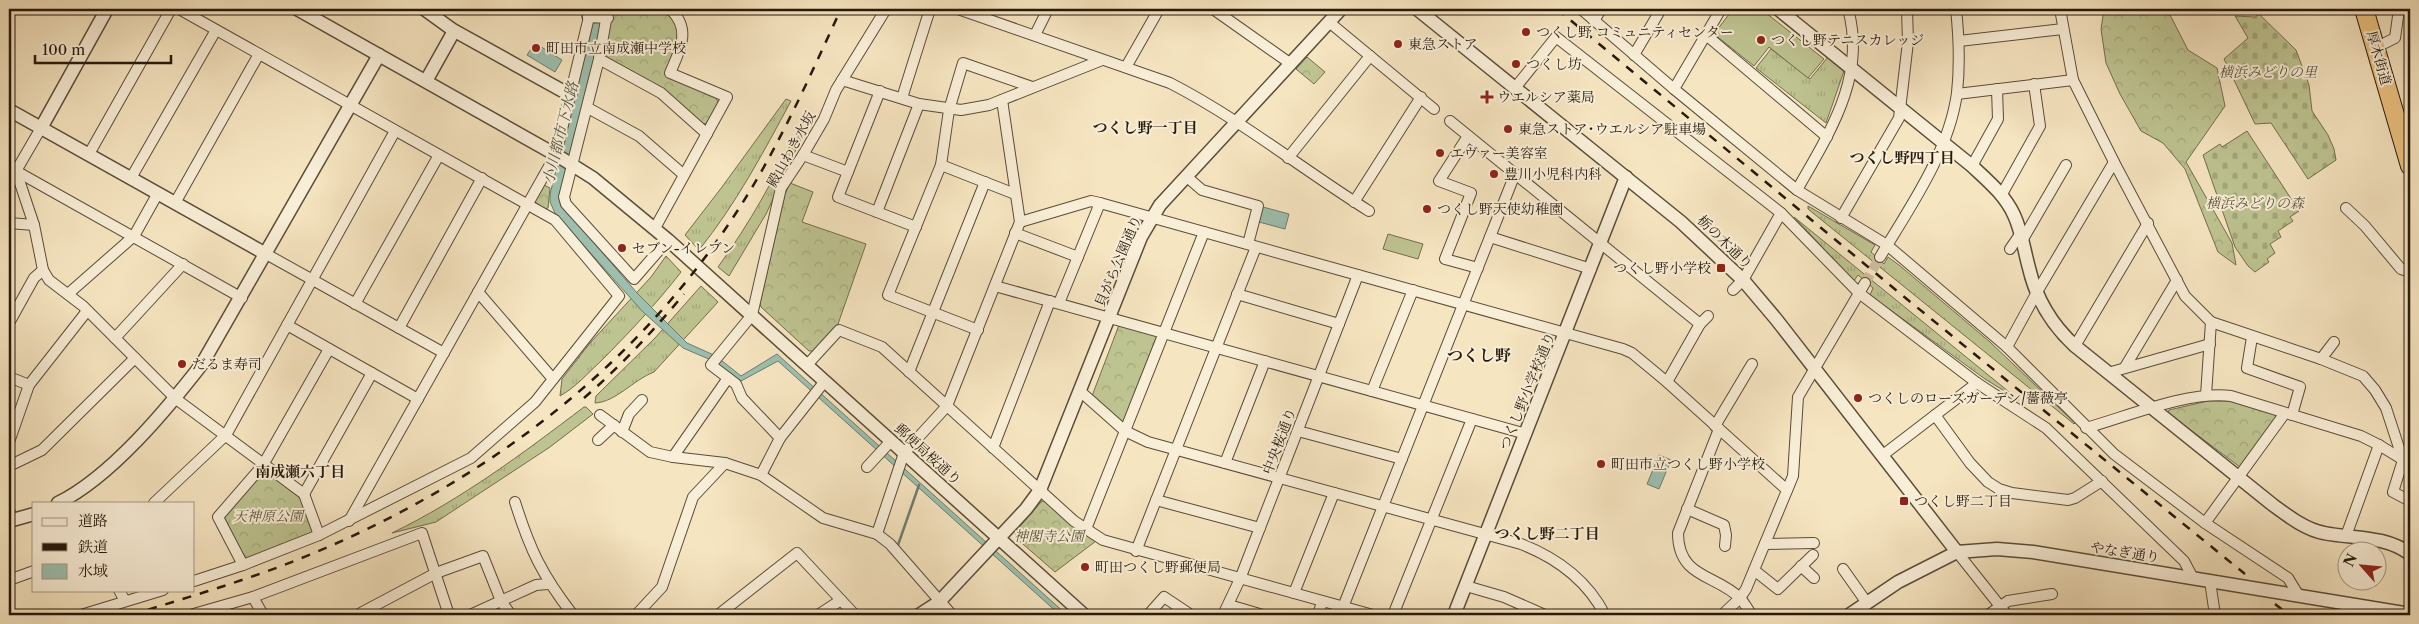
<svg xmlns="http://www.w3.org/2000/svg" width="2419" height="624" font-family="'Libre Caslon Text','Noto Serif JP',serif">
<defs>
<pattern id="grass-tufts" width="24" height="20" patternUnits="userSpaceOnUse" patternTransform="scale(1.25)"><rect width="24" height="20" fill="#bec491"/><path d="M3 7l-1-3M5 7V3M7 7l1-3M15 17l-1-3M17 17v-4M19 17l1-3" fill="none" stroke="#a3a87c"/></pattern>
<pattern id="forest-crowns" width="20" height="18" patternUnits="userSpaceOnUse" patternTransform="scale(1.25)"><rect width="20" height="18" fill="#bec491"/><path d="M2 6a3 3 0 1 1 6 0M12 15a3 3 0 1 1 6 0" fill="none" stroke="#a3a87c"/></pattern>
<pattern id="cemetery-stones" width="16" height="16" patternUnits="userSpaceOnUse" patternTransform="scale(1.25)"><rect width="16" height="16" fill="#bec491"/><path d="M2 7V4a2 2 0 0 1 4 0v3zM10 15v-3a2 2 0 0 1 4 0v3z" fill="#a3a87c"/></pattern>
</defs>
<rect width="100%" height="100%" fill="#f6e5c1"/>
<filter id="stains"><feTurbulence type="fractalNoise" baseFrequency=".004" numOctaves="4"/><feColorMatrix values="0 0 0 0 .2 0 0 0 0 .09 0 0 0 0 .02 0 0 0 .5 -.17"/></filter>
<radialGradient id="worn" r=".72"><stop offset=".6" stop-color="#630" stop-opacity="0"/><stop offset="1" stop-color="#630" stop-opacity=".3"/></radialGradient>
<!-- grass -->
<g fill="url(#grass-tufts)" stroke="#726e4e">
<path d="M1771,49L1810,79L1828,57L1844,71L1826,123L1756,68Z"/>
<path d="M786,99L791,101C763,153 736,204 699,250L685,235L722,187Z"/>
<path d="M799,127L805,130L766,214L729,276L718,267C750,223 776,176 799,127Z"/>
<path d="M1808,206L1875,245L1871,252L1884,264L1888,257L1899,265L1990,342L2075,423L2074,424L1808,209Z"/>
<path d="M1794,217L2019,400L1985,379L1870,295L1873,288L1858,275L1854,281Z"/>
<path d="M666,256L681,272C657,303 629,333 601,361C588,373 576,387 560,396L562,379L590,343L651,277Z"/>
<path d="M701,286L718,302L654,372C633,380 616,402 595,403L596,396L655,338Z"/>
<path d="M584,407H586L593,414L550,447L436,522L392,533C462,499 522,454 584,407Z"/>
</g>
<!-- forest -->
<g fill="url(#forest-crowns)" stroke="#726e4e">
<path d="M612,9H662L673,17L680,33L678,44L665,75L716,98L719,105L709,123L703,124L664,89L607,57L605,52Z"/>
<path d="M2104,9H2167L2188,50L2217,68L2225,106L2186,162L2232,243L2236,265L2218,252L2185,169L2163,143L2141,131L2120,94L2106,63L2101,29Z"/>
<path d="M1307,57L1325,72L1314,84L1296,69Z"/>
<path d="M790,183L813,192L802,222L866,244L838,324L814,351H809L761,307L760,303L785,194Z"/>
<path d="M544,185L550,188L548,208L544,209L534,201Z"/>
<path d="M1119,325L1157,336L1123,423L1092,396Z"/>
<path d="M2208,401H2231L2275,414L2276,417L2240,467L2168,413L2169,410Z"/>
<path d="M267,472L301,499L313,534L248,560L242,556L223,517L261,474Z"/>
<path d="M1044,501L1096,541L1055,572L1016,538V531L1041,502Z"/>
</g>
<!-- cemetery -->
<g fill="url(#cemetery-stones)" stroke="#726e4e">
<path d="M2259,14L2296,50L2309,85L2312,111L2328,135L2334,149L2336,160L2308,179L2271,123L2255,124L2224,59L2248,38L2235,16L2255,17Z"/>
<path d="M2247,131L2299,211L2290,217L2293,221L2278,231L2281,237L2270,244L2275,253L2267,259L2269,262L2255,272L2248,266L2235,247L2203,155L2220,144L2222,147Z"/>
</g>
<!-- pitch -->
<g fill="#bec491" stroke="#726e4e">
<path d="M1733,9H1761L1824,59L1808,78L1769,47L1754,66L1714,34Z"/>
<path d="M1388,234L1423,244L1418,259L1383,249Z"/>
</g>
<!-- water -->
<g fill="#9dbfae" stroke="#6d7d6d">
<path d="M594,9H603L600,36L562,187L571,216L637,293L687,343L716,356L741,376L777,354L1067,615H1060L778,361L741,381L711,360L683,348L642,311L555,213L550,202V194L590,36Z"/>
<path d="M535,43L562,60L555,72L527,55Z"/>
<path d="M1263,207L1289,214L1285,229L1259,222Z"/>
<path d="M1659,455L1671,460L1659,489L1647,484Z"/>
</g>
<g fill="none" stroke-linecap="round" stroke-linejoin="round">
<!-- stream -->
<path stroke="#6d7d6d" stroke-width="2.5" d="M898,545L919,485"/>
<!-- minor-tunnel -->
<path stroke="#ccbc9d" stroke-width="10" stroke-dasharray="10 5" stroke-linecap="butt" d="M1865,283L1880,257"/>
<defs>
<g id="minor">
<path d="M179,9L555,220L619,296L535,402L471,458L319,535L243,565L194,581"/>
<path d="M608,9L599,59L564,197L566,204L634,279L668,240"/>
<path d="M958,9L1170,83C1240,119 1302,169 1369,211"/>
<path d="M1213,9L1291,64"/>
<path d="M1581,9L1674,89L1797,190L1887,245L2007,347L2114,454L2205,523L2288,578L2299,596"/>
<path d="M2060,9L2073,80L2114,162L2185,296L2211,322L2321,359L2363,376L2375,390L2386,408L2403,460L2393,492L2410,501"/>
<path d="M1594,21L1601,9"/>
<path d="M1329,22L1434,109"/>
<path d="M1035,35L1048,9"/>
<path d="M1706,35L1827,137"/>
<path d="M1959,41L2063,29"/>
<path d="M2385,43L2395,38L2399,9"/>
<path d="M1634,55L1661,9"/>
<path d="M599,59L661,93L707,134"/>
<path d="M1126,67L1159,9"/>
<path d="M842,80L919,104L961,110L989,105L1102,60"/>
<path d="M1515,88L1556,37L1781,213L1859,293L1977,383L2046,428L2184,561L2193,578"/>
<path d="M1674,89L1721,9"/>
<path d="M880,91L838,197L916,227"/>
<path d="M1957,94L2073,80"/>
<path d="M902,98L930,9"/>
<path d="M588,108L639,136L684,175"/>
<path d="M1450,121L1700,324"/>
<path d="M41,128L16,171L34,225L43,270L49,280L83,306L176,399L304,494L319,535"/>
<path d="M1468,136L1439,181L1471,193L1445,259L1478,268"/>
<path d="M89,154L171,9"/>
<path d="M803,155L848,172"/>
<path d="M1288,158L1370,56"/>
<path d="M941,165L1015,194"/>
<path d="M1972,166L1998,119L1997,89"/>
<path d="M9,170L16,171L242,298"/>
<path d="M1187,177L1202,190L1258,206L1248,244"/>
<path d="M131,178L216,30"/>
<path d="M1797,190C1829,133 1867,77 1848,9"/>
<path d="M2002,194L2040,126L2034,84"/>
<path d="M1354,202L1421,97"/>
<path d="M175,203L259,54"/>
<path d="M2346,208L2365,226L2401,269L2404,270L2410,266"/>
<path d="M877,212L919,104"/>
<path d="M1841,218L1899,118L1908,42L1907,9"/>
<path d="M1020,222L1091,201L1100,203L1623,349L1632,353L1667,382L1787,490"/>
<path d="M9,223L34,225"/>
<path d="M655,228L727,97L670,73C680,50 692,29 670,9"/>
<path d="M1015,233L1078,257"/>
<path d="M1490,237L1591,269"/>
<path d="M2023,239L2066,165"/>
<path d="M2010,249L2021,233"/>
<path d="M266,254L444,353"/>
<path d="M1880,257C1910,207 1949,152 1957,93C1960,65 1959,37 1956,9"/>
<path d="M995,286L1526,434"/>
<path d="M1733,290L1743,280L1781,213"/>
<path d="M478,292L553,379"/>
<path d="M68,294L134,236L158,193"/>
<path d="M1237,294L1339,324"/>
<path d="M1059,303L1100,203"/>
<path d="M355,304L439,155"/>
<path d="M9,323L34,278L43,270"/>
<path d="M287,325L418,399"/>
<path d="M399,328L482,178"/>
<path d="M978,330L888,295L941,165L949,110L963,63L1032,87"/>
<path d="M2252,337L2247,368L2300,387L2292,415"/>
<path d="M115,338L183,264"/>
<path d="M2075,346L2148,223"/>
<path d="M2007,347L2037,292L2114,162"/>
<path d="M2321,359L2334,342"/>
<path d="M807,365L839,330L882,347L1074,521L1103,540L1373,615"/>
<path d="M2125,367L2177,280"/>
<path d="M909,372L985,182"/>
<path d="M2108,373L2210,344"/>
<path d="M9,377L29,385"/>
<path d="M1667,382L1700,324L1708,316"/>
<path d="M1372,391L1413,290"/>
<path d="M1081,392L1125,431L1148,442L1521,544C1557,558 1587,580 1605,615"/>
<path d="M2206,395L2211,322"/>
<path d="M600,415L650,452L673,457L725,463L761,475L823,518L877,534L890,544L952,615"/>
<path d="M1935,415L1970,463L1988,482L1999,489L2012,493L2068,500L2075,498L2102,481"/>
<path d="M1715,426L1752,364"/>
<path d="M2086,428C2129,416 2187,391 2231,396L2361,436L2379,445L2410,464"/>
<path d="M1719,429L1678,533C1678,579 1717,574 1741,599C1745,604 1748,610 1752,615"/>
<path d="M1298,431L1402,459"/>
<path d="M622,432L629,414L642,400"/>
<path d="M780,438L742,398L736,384L711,365L752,315L781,188L803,155L824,119L836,90L886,9"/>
<path d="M598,440L614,425"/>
<path d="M9,442L29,385L87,311"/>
<path d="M993,448L1050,301"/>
<path d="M1883,455L1977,383"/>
<path d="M673,457L728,378"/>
<path d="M1225,463L1265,361"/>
<path d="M9,466L42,450L135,358"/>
<path d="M867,467L891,441"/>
<path d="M761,475L780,438L825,381"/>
<path d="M304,494L372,373"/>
<path d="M1156,500L1260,528"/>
<path d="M515,502C530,550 542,575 573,615"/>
<path d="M154,503L226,435L395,131"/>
<path d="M9,509L12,521"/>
<path d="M1687,509L1724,525L1726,535L1725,546"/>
<path d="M349,521L556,154L589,17L608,18"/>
<path d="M2205,523L2285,413"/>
<path d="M1086,529L1204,232"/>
<path d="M877,534L904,453L947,406L1020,222L1002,100"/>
<path d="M2346,536L2379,445"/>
<path d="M1765,544L1814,543"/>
<path d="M1136,551L1256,247"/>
<path d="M1957,552L2007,615"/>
<path d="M243,565L218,517L263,465L329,349"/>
<path d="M1801,566L1814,578"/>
<path d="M1843,569L1867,603"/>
<path d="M1754,570L1778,589L1813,555"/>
<path d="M9,580L34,571"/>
<path d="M2210,581L2215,615"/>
<path d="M1466,586L1504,597L1545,615"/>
<path d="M119,590L125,601"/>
<path d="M1294,593L1334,493"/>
<path d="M253,597L263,615"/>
<path d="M1229,605L1263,615"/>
<path d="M1343,607L1515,174"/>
<path d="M81,615L163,590"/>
<path d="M190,615L253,597L422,533L449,615"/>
<path d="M357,615L436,573L483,556L501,601L511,615"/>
<path d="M470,615L536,585L548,584"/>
<path d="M636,615L662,587L693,497L725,463"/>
<path d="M718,615L797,553L855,615"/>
<path d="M818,615L841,600"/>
<path d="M1148,615L1164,597L1191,615"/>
<path d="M1223,615L1240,579L1358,275"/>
<path d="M1318,615L1322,602"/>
<path d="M1393,615L1472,419"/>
<path d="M1722,615L1740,598L1746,589L1793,476L1798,397L1865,283"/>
<path d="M1988,615L2008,601L2052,594"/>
</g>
<g id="tertiary">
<path d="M297,9L558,156L593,178L668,240L1084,615"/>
<path d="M424,9L453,30L570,95"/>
<path d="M588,9L589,17"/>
<path d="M1417,9L1681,222L1743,280L1776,319L1957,552"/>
<path d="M1778,9L1972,166C1988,181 2005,195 2014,215C2022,232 2024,250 2029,268C2036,298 2052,325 2075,346L2273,505C2288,516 2306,530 2324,533C2353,539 2385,535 2410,554"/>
<path d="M426,81L454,31"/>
<path d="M9,110L266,254"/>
<path d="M41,128L107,9"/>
<path d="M58,503C111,477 167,409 202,364L379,55"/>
<path d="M9,521L34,514"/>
<path d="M919,615L939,602L1026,509L1040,490L1141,237L1160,205L1341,9"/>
<path d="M1454,615L1626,177"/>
<path d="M1849,615L1898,582L1957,552L1997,549L2033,552L2410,614"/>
</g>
<path id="trunk" d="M2364,9L2410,166"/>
</defs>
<!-- minor casing -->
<use href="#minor" stroke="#5a4c38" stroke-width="12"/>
<!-- tertiary casing -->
<use href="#tertiary" stroke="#5a4c38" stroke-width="15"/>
<!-- trunk casing -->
<use href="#trunk" stroke="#26190b" stroke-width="20"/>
<!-- minor -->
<use href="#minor" stroke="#f9eed7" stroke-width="10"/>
<!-- tertiary -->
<use href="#tertiary" stroke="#f9eed7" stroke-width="12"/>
<!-- trunk -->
<use href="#trunk" stroke="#ebc280" stroke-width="18"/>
<!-- rail -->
<g stroke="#26190b" stroke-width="2.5" stroke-dasharray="9 9" stroke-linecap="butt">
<path d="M1557,9L1908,300L2245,574"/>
<path d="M584,398C621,366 653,331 684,294"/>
<path d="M2275,604L2289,615"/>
<path d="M131,615C182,599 234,584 284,565C466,495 629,378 736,213C778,149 809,78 841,9"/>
</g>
</g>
<!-- markers -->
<g fill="#8f2418" stroke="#f9eed7" stroke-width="2">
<circle cx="1526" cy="32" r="5"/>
<circle cx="1761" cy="40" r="5"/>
<circle cx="1398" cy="44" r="5"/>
<circle cx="536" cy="48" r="5"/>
<circle cx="1516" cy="64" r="5"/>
<path d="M1484.5 89.5h5v5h5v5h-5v5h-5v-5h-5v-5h5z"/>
<circle cx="1508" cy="129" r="5"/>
<circle cx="1440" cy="153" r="5"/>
<circle cx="1494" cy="174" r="5"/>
<circle cx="1427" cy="209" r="5"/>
<circle cx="622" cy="248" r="5"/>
<rect x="1716" y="263" width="10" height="10" rx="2.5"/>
<circle cx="182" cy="364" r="5"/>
<circle cx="1858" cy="398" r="5"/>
<circle cx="1601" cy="464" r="5"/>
<rect x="1899" y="496" width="10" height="10" rx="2.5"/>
<circle cx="1085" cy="567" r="5"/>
</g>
<g text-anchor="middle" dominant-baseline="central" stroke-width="4" stroke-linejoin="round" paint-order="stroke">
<!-- poi labels -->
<g font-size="14" fill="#26190b" stroke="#f9eed7" text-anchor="start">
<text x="1536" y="32">つくし野 コミュニティセンター</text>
<text x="1771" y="40">つくし野テニスカレッジ</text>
<text x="1408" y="44">東急ストア</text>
<text x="546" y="48">町田市立南成瀬中学校</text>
<text x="1526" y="64">つくし坊</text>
<text x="1497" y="97">ウエルシア薬局</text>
<text x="1518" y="129">東急ストア･ウエルシア駐車場</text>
<text x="1450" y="153">エヴァー美容室</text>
<text x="1504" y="174">豊川小児科内科</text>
<text x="1437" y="209">つくし野天使幼稚園</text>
<text x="632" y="248">セブン-イレブン</text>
<text x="1711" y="268" text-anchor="end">つくし野小学校</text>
<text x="192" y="364">だるま寿司</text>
<text x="1868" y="398">つくしのローズガーデン/薔薇亭</text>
<text x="1611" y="464">町田市立つくし野小学校</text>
<text x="1914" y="501">つくし野二丁目</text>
<text x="1095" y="567">町田つくし野郵便局</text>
</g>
<!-- street labels -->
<g font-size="14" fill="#26190b" stroke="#f9eed7">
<text transform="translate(2379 58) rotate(74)">厚木街道</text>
<text transform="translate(791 149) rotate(-61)">殿山わき水坂</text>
<text transform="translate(1725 242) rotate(44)">栃の木通り</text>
<text transform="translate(1118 261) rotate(-67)">貝がら公園通り</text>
<text transform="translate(1527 391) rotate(-68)">つくし野小学校通り</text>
<text transform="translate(1279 441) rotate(-69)">中央桜通り</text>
<text transform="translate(928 454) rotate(42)">郵便局桜通り</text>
<text transform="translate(2125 552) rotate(9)">やなぎ通り</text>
</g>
<!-- park labels -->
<g font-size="14" font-style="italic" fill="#5b553a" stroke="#f9eed7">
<text x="2268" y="72">横浜みどりの里</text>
<text x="2255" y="203">横浜みどりの森</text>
<text x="268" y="516">天神原公園</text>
<text x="1049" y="536">神閣寺公園</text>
</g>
<!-- neighbourhood labels -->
<g font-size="15" font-weight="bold" fill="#26190b" stroke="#f9eed7">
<text x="1145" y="127">つくし野一丁目</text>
<text x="1902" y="157">つくし野四丁目</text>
<text x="300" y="471">南成瀬六丁目</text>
<text x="1547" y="533">つくし野二丁目</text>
</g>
<!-- water labels -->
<g font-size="15" font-style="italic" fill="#505344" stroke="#f9eed7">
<text transform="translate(560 133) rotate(-76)">小川都市下水路</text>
</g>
<!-- quarter labels -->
<g font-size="16" font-weight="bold" fill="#26190b" stroke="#f9eed7">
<text x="1479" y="355">つくし野</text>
</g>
</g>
<!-- margin -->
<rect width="2419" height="624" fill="none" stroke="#f6e5c1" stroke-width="30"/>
<rect x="10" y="10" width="2399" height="604" fill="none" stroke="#26190b" stroke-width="2.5"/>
<rect x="15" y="15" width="2389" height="594" fill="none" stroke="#26190b"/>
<!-- legend -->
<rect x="32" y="502" width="162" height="90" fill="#f9eed7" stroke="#a59985"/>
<rect x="42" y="518" width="25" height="8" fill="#f9eed7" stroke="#a59985"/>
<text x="78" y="526" font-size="15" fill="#26190b">道路</text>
<rect x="42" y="543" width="25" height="8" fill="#26190b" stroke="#a59985"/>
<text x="78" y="552" font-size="15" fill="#26190b">鉄道</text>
<rect x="42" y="564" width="25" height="15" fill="#9dbfae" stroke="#a59985"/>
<text x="78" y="576" font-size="15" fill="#26190b">水域</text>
<!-- north arrow -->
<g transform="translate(2362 566) rotate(297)"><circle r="24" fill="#f9eed7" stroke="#a59985"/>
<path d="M0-4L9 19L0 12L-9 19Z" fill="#8f2418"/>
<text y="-8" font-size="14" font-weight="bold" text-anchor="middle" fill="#26190b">N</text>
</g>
<!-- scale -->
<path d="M35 55v8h136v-8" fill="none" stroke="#26190b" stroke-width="2.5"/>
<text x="42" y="55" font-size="15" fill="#26190b" stroke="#f9eed7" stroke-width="4" paint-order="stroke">100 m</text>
<rect width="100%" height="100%" filter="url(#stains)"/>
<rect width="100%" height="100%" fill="url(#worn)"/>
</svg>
